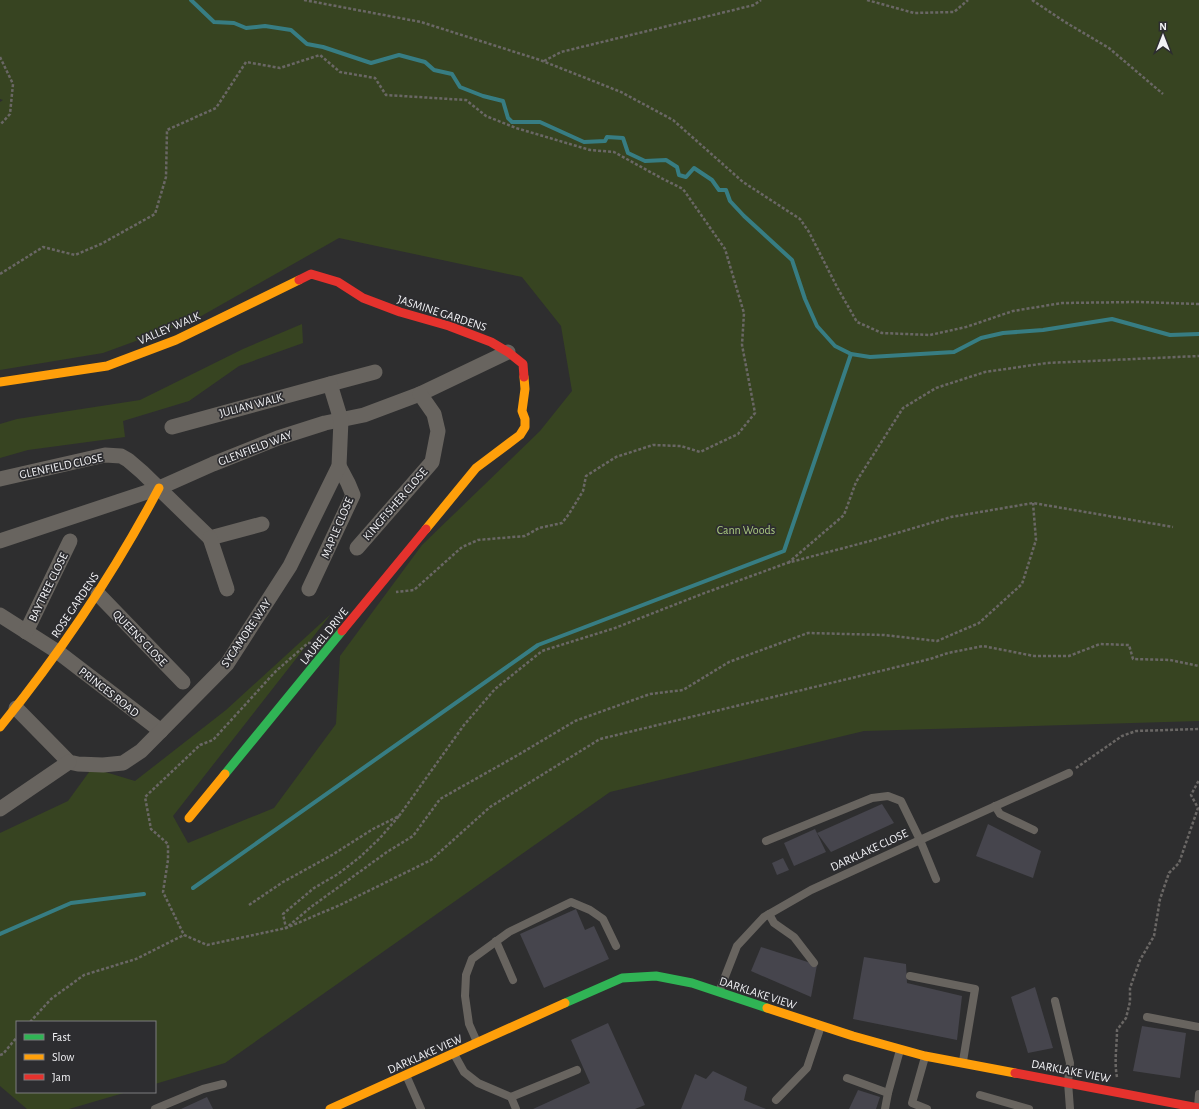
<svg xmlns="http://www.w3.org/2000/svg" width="1199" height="1109" font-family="'Alegreya Sans',sans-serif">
<rect width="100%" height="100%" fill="#2e2e2f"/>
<!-- green -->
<g fill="#374421">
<path d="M0,0H1199V721L864,731L610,792L225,1063L155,1084V1022H17V1092H127L69,1109H27L0,1086V833L68,801L92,768L135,781L226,710L331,614L173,816L188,843L274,808L336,724L340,656L422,545L540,431L572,391L561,326L522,277L339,238L196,319L103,353L0,370V102L3,100L0,99Z"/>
<path d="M302,324L303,343L239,366L189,401L123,421L125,437L28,450L0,458V424L17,419L140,400L243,349Z"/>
</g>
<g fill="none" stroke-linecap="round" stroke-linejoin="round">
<!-- stream -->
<g stroke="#377d83" stroke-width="4">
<path d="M191,0L214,22L234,23L246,28L265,26L291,30L307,44L323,47L371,63L399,55L425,62L434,70L452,74L460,87L483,96L503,101L508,118L512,122H540L584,142L605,141L607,137L623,138L628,153L645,161L666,160L677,167L679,175L686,177L694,168L712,180L719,190H726L730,201L744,216L792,260L805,299L817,326L835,346L851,354L870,357L954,352L981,338L1003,333L1043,330L1112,319L1170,335L1199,334"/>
<path d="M193,888L538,645L784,551L851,354"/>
<path d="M0,934L71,903L144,894"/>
</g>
</g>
<!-- building -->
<g fill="#46454d">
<path d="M882,804L894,823L831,852L817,833Z"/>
<path d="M988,824L1041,851L1033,878L976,856Z"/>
<path d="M815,829L826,852L794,866L784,843Z"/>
<path d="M783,858L789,870L777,875L772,863Z"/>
<path d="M576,909L585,930L594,926L609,959L544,988L520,934Z"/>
<path d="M761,947L817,965L811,997L751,971Z"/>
<path d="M864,957L906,964L907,983L962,996L957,1040L853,1019Z"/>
<path d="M1035,987L1053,1048L1028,1053L1011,997Z"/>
<path d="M608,1023L645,1105L635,1109H533L590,1083L571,1040Z"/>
<path d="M1142,1026L1186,1033L1180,1078L1133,1071Z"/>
<path d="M713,1071L747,1087L744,1100L766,1109H681L695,1074L706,1079Z"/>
<path d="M858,1090L880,1097L876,1109H849Z"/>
<path d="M207,1097L213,1109H181Z"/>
</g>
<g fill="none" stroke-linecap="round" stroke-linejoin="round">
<!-- path -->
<g stroke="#6a6765" stroke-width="2.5" stroke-dasharray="3 2" stroke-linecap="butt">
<path d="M304,0L421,22L540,60L621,92L673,120L743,182L800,219L809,232L837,287L857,322L882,333L930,335L966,327L1013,311L1062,303L1138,302L1199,304"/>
<path d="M867,0L914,13L954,12L968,0"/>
<path d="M1032,0L1065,22L1109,48L1163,94"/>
<path d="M0,57L13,84L10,114L0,125"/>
<path d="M544,61L561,52L754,5L761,0"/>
<path d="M0,274L43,247L75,255L101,244L155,214L166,177L167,130L216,108L246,62L280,68L320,55L340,72L375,78L386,95L466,100L486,116L516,128L590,150L614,152L663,179L683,189L725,249L744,313L742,345L755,413L738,434L700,452L681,446L653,445L616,457L586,476L583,491L569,514L562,523L539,528L525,536L478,540L462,547L414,590L396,592"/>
<path d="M788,563L844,515L856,482L903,408L936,388L985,372L1047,363L1199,356"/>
<path d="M311,643H308L275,672L213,740L200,745L145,797L151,829L168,844V860L163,892L184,935L207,945L286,928L340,905L431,860L490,807L600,739L930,659L948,653L983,646L1034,656H1069L1100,644L1129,645L1133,659L1170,660L1199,666"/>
<path d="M1076,768L1122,736L1136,731L1199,729"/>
<path d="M399,816L464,725L495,689L542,651L615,628L702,594L787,563L870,541L951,517L1033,503L1173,527"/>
<path d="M249,905L283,882L332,855L373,829L399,816L380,838L360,857L338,874L314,888L283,914L286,928L311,907L387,852L413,836L440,799L518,755L575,721L650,694L683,690L729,662L808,633L884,635L937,641L979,623L1022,584L1036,540L1033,503"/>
<path d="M30,1022L51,999L84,975L136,959L184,935"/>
<path d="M0,1055L3,1054L17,1037"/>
<path d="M1117,1077C1114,1062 1117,1045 1117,1030L1126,1018L1130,1002V988L1140,960L1154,936L1160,899L1169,873L1179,863L1198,808L1191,795L1199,780"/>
</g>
<!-- lane -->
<g stroke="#68645f" stroke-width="8">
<path d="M995,806L1000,814L1034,830"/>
<path d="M766,841L872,798L888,796L901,801L920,840L936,879"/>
<path d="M769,914L774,923L794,937L814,963"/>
<path d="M496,941L513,980"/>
<path d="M910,976L975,989L963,1061"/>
<path d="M719,992L737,946L764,917L811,890L920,840L1069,773"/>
<path d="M1055,1001L1070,1063L1068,1082L1070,1109"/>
<path d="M1147,1017L1199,1027"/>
<path d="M477,1042L469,1024L465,996L466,975L472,959L509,932L571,902L590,910L603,919L616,946"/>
<path d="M454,1054L464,1072L478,1083L511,1097L577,1070"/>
<path d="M925,1057L912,1103L927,1109"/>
<path d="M406,1075L421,1109"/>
<path d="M847,1078L888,1093"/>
<path d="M980,1095L1029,1109"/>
<path d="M511,1097L516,1109"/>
<path d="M776,1100L807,1068L821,1026"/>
<path d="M1198,1107L1199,1094"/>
<path d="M155,1109L203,1089L223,1084"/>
<path d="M885,1109L888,1093L900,1050"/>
</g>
<!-- street -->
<g stroke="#68645f" stroke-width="15">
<path d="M330,384L375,372"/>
<path d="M0,479L105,455L121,456L128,460L142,472L210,538L262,524"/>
<path d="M210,538L227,589"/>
<path d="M0,541L159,488L213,464L278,438L325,423L364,415L420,394L508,352"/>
<path d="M357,548L432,462L438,431L434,414L420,394"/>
<path d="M309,589L353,495L348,483L339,466"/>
<path d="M98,594L183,682"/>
<path d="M0,615L58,652L161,731"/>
<path d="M26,632L70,541"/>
<path d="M16,708L69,762L78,764L103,765L123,763L141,751L227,664L290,566L339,466L341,420L330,384L172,427"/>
<path d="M0,809L69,762"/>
</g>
<!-- fast -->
<g stroke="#30b455" stroke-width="9">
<path d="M225,774L342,631"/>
<path d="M565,1003L622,978L656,976L692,983L767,1008"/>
</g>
<!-- slow -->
<g stroke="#ff9f0a" stroke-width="9">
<path d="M0,382L107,366L176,340L299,280"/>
<path d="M426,529L476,468L520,435L525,427V419L522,411L525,389L524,377"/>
<path d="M0,727C61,652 114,573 159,488"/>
<path d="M189,818L225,774"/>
<path d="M767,1008L853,1036L925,1056L1015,1073"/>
<path d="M330,1109L565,1003"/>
</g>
<!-- jam -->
<g stroke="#e5322d" stroke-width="9">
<path d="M299,280L311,274L338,282L363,298L400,312L449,326L491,342L508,352L523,364L524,377"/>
<path d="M342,631L426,529"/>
<path d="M1015,1073L1199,1108"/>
</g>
</g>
<g text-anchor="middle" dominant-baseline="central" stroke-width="3.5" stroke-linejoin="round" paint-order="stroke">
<!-- street labels -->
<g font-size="12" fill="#f2f2f5" stroke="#2d2d30">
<text transform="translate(442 313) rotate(18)">JASMINE GARDENS</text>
<text transform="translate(169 328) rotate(-23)">VALLEY WALK</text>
<text transform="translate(251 405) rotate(-15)">JULIAN WALK</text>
<text transform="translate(255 448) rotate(-21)">GLENFIELD WAY</text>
<text transform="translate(61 466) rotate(-12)">GLENFIELD CLOSE</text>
<text transform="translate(395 504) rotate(-49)">KINGFISHER CLOSE</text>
<text transform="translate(337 528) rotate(-67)">MAPLE CLOSE</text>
<text transform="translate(48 587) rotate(-64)">BAYTREE CLOSE</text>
<text transform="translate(75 605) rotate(-56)">ROSE GARDENS</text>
<text transform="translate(246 633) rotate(-56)">SYCAMORE WAY</text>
<text transform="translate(324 636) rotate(-51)">LAUREL DRIVE</text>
<text transform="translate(140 638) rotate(46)">QUEENS CLOSE</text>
<text transform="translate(109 692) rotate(38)">PRINCES ROAD</text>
<text transform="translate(869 850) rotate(-25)">DARKLAKE CLOSE</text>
<text transform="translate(758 993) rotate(18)">DARKLAKE VIEW</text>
<text transform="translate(425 1054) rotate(-24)">DARKLAKE VIEW</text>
<text transform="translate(1071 1071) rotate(11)">DARKLAKE VIEW</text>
</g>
<!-- park labels -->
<g font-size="12" fill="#accc81" stroke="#2d2d30">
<text x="746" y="530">Cann Woods</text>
</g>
</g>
<!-- legend -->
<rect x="16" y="1021" width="140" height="72" fill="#2d2d30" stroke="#7c7c7f"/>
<rect x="24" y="1034" width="20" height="6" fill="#30b455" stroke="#7c7c7f"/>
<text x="52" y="1041" font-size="12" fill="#f2f2f5">Fast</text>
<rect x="24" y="1054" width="20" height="6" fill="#ff9f0a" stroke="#7c7c7f"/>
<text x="52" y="1061" font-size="12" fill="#f2f2f5">Slow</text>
<rect x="24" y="1074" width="20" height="6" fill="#e5322d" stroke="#7c7c7f"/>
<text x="52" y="1081" font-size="12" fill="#f2f2f5">Jam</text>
<!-- north arrow -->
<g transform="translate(1163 36)" stroke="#2d2d30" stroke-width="3" paint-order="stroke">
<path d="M0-3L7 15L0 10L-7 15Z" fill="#f2f2f5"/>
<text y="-6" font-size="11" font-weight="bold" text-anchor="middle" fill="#f2f2f5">N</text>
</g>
</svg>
